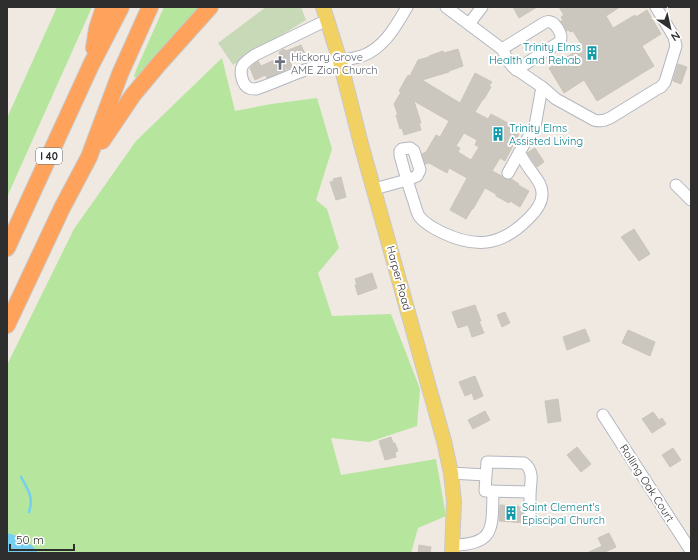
<svg xmlns="http://www.w3.org/2000/svg" width="698" height="560" font-family="Quicksand,sans-serif">
<rect width="100%" height="100%" fill="#efe9e1"/>
<!-- green -->
<g fill="#b6e59e">
<path d="M57,7H92L7,197V118Z"/>
<path d="M164,7H200L138,78L134,77L136,70Z"/>
<path d="M222,58L235,111L271,104L317,98L332,149L316,200L327,209L339,248L318,273L332,316L391,314L420,389L417,426L369,442L331,438L341,475L436,459L446,516L418,528L411,553H7V365L74,229L136,141Z"/>
</g>
<!-- cemetery -->
<path fill="#c8d9b8" d="M266,7H301L306,20L233,65L218,43Z"/>
<!-- water -->
<path fill="#75cff0" d="M7,533C19,536 32,543 38,553H7Z"/>
<g fill="none" stroke-linecap="round" stroke-linejoin="round">
<!-- stream -->
<path stroke="#75cff0" stroke-width="2.5" d="M21,477C28,490 34,497 29,512"/>
</g>
<!-- building -->
<g fill="#cbc7bf" stroke="#cbc5ba" fill-rule="evenodd">
<path d="M513,7H537L519,18Z"/>
<path d="M559,7H620L606,16L613,28L635,15L636,17L647,10L661,34L642,46L654,66L597,101L584,80L564,93L549,68L583,47L573,31L570,32L569,30L567,31L561,21L563,20L561,17L564,15Z"/>
<path d="M301,45L305,54L290,61L292,67L287,69L286,67H284L286,70L267,78L265,75L255,80L250,68L253,65L258,61L261,66L281,57L279,52L284,49L286,51Z"/>
<path d="M458,49L463,66L449,71V72L422,80L460,103L475,73L492,82L489,86L491,87L484,99H483L475,112L488,119L491,114L521,130L505,161L500,158L492,171L502,176L505,179H511L519,184L518,185L529,191L520,207L510,201L509,203L496,196V194L485,188L473,209H472L466,219L450,210L467,178L449,168L447,173L429,163L425,164L422,154L426,152L436,135L440,137L449,121L414,101L421,123H419L421,130L404,135L402,128L400,129L396,115H398L394,104L401,92L399,91L408,75L410,76L418,60L429,57V56L443,51L444,53ZM464,133L477,140L475,145L479,147L471,160L458,152L460,148L456,146Z"/>
<path d="M678,64L687,67L681,84L673,81Z"/>
<path d="M535,148L544,162L537,167L527,153Z"/>
<path d="M341,177L346,197L336,200L330,182L334,181L333,179Z"/>
<path d="M634,229L650,254L639,261L621,237Z"/>
<path d="M372,273L377,288L358,295L355,285H357L355,279Z"/>
<path d="M475,305L481,321H479L484,333L472,337L468,325L458,328L452,312Z"/>
<path d="M505,312L510,323L502,327L497,315Z"/>
<path d="M585,329L590,341L567,350L563,337Z"/>
<path d="M628,330L655,342L650,356L622,343Z"/>
<path d="M475,376L483,396L474,400L472,393L465,396L459,382Z"/>
<path d="M558,399L561,421L548,423L545,401Z"/>
<path d="M485,411L490,420L473,429L468,420Z"/>
<path d="M653,412L659,420L662,418L666,424L652,433L642,419Z"/>
<path d="M391,437L393,443H395L398,451L395,452L396,457L385,460L379,441Z"/>
<path d="M577,447L591,464L581,472L567,455Z"/>
<path d="M673,448L681,460L670,467L662,455Z"/>
<path d="M500,505L519,506L518,507L523,508V515L524,519L527,521V523L499,521Z"/>
<path d="M609,533L616,547L603,553H587L602,546L598,538Z"/>
<path d="M419,545L431,547L430,553H418Z"/>
</g>
<g fill="none" stroke-linecap="round" stroke-linejoin="round">
<defs>
<g id="minor">
<path d="M327,20L255,55C251,58 246,61 243,65C239,71 242,85 249,88C251,89 254,89 256,89C275,83 292,74 311,68C327,62 345,61 362,56C384,48 396,26 407,7"/>
<path d="M469,24L482,7"/>
<path d="M502,49L544,23C545,22 549,21 550,22C555,22 561,33 561,37C561,40 560,41 558,43L516,70"/>
<path d="M542,87L556,99L594,120C600,122 604,121 610,118L657,89L661,87L665,82L676,46L674,37L656,7"/>
<path d="M508,173L519,153"/>
<path d="M676,185L691,200"/>
<path d="M374,189L407,180L417,176L420,170L414,151L410,148L402,149L400,151V155C404,170 408,184 413,199C415,204 416,211 419,216C424,223 433,228 441,232C476,249 502,246 529,218C535,212 542,204 542,195C543,184 534,176 529,168C525,163 523,158 519,153L535,126L542,87L513,67L509,62L502,49L446,7"/>
<path d="M603,415L691,551"/>
<path d="M451,473L486,475L487,462L524,463C534,470 531,482 530,492L485,491L486,475"/>
<path d="M530,515V492"/>
<path d="M452,545C496,545 492,527 493,491"/>
</g>
<path id="major" d="M323,7L340,61L361,144L444,441L451,473L454,501L452,553"/>
<g id="highway">
<path d="M94,48L97,29L104,7"/>
<path d="M102,141L133,95L158,65L210,7"/>
<path d="M7,248L91,65L121,7"/>
<path d="M7,325L62,208L89,157L120,74L150,7"/>
</g>
</defs>
<!-- minor casing -->
<use href="#minor" stroke="#b4b7c1" stroke-width="13"/>
<!-- major casing -->
<use href="#major" stroke="#c9c9c9" stroke-width="16"/>
<!-- highway casing -->
<use href="#highway" stroke="#c9c9c9" stroke-width="18"/>
<!-- minor -->
<use href="#minor" stroke="#fff" stroke-width="11"/>
<!-- major -->
<use href="#major" stroke="#f2d163" stroke-width="14"/>
<!-- highway -->
<use href="#highway" stroke="#ffa35c" stroke-width="16"/>
</g>
<!-- icons -->
<defs>
<symbol id="building-bare" viewBox="-9 -9 18 18"><path d="M-4-6H4V6H1V3H-1V6H-4ZM-2.5-4.3h1.7v1.8h-1.7ZM.8-4.3h1.7v1.8H.8ZM-2.5-1h1.7V.8h-1.7ZM.8-1h1.7V.8H.8Z" fill="#0f9aa8" stroke="#fff" stroke-width="2.5" paint-order="stroke"/></symbol>
<symbol id="church-bare" viewBox="-9 -9 18 18"><path d="M-1.2-6h2.4v3.5h3.3v2.4h-3.3V6h-2.4V-.1h-3.3v-2.4h3.3Z" fill="#6b7280" stroke="#fff" stroke-width="2.5" paint-order="stroke"/></symbol>
</defs>
<g fill-rule="evenodd">
<use href="#building-bare" x="582" y="43" width="20" height="20"/>
<use href="#church-bare" x="270" y="53" width="20" height="20"/>
<use href="#building-bare" x="488" y="124" width="20" height="20"/>
<use href="#building-bare" x="501" y="503" width="20" height="20"/>
</g>
<g text-anchor="middle" dominant-baseline="central" stroke-width="4" stroke-linejoin="round" paint-order="stroke">
<!-- shield labels -->
<rect fill="#fff" stroke="#6d6d6d" stroke-width="1" x="36" y="148" width="26" height="16" rx="3"/>
<g font-size="10" font-weight="bold" fill="#2e2e2e">
<text x="49" y="156">I 40</text>
</g>
<!-- culture labels -->
<g font-size="11" fill="#0d838f" stroke="#fff" text-anchor="start">
<text x="581" y="47" text-anchor="end">Trinity Elms<tspan x="581" dy="13">Health and Rehab</tspan></text>
<text x="509" y="128">Trinity Elms<tspan x="509" dy="13">Assisted Living</tspan></text>
<text x="522" y="507">Saint Clement's<tspan x="522" dy="13">Episcipal Church</tspan></text>
</g>
<!-- worship labels -->
<g font-size="11" fill="#5b616d" stroke="#fff" text-anchor="start">
<text x="291" y="57">Hickory Grove<tspan x="291" dy="13">AME Zion Church</tspan></text>
</g>
<!-- street labels -->
<g font-size="11" fill="#2e2e2e" stroke="#fff">
<text transform="translate(399 278) rotate(75)">Harper Road</text>
<text transform="translate(647 483) rotate(57)">Rolling Oak Court</text>
</g>
</g>
<!-- border -->
<rect width="698" height="560" fill="none" stroke="#2e2e2e" stroke-width="16"/>
<!-- north arrow -->
<g transform="translate(670 28) rotate(146)" stroke="#ffffff" stroke-width="3" paint-order="stroke">
<path d="M0-3L7 15L0 10L-7 15Z" fill="#2e2e2e"/>
<text y="-6" font-size="11" font-weight="bold" text-anchor="middle" fill="#2e2e2e">N</text>
</g>
<!-- scale -->
<path d="M10 544v6h64v-6" fill="none" stroke="#2e2e2e" stroke-width="2"/>
<text x="16" y="544" font-size="12" fill="#2e2e2e" stroke="#ffffff" stroke-width="3" paint-order="stroke">50 m</text>
</svg>
